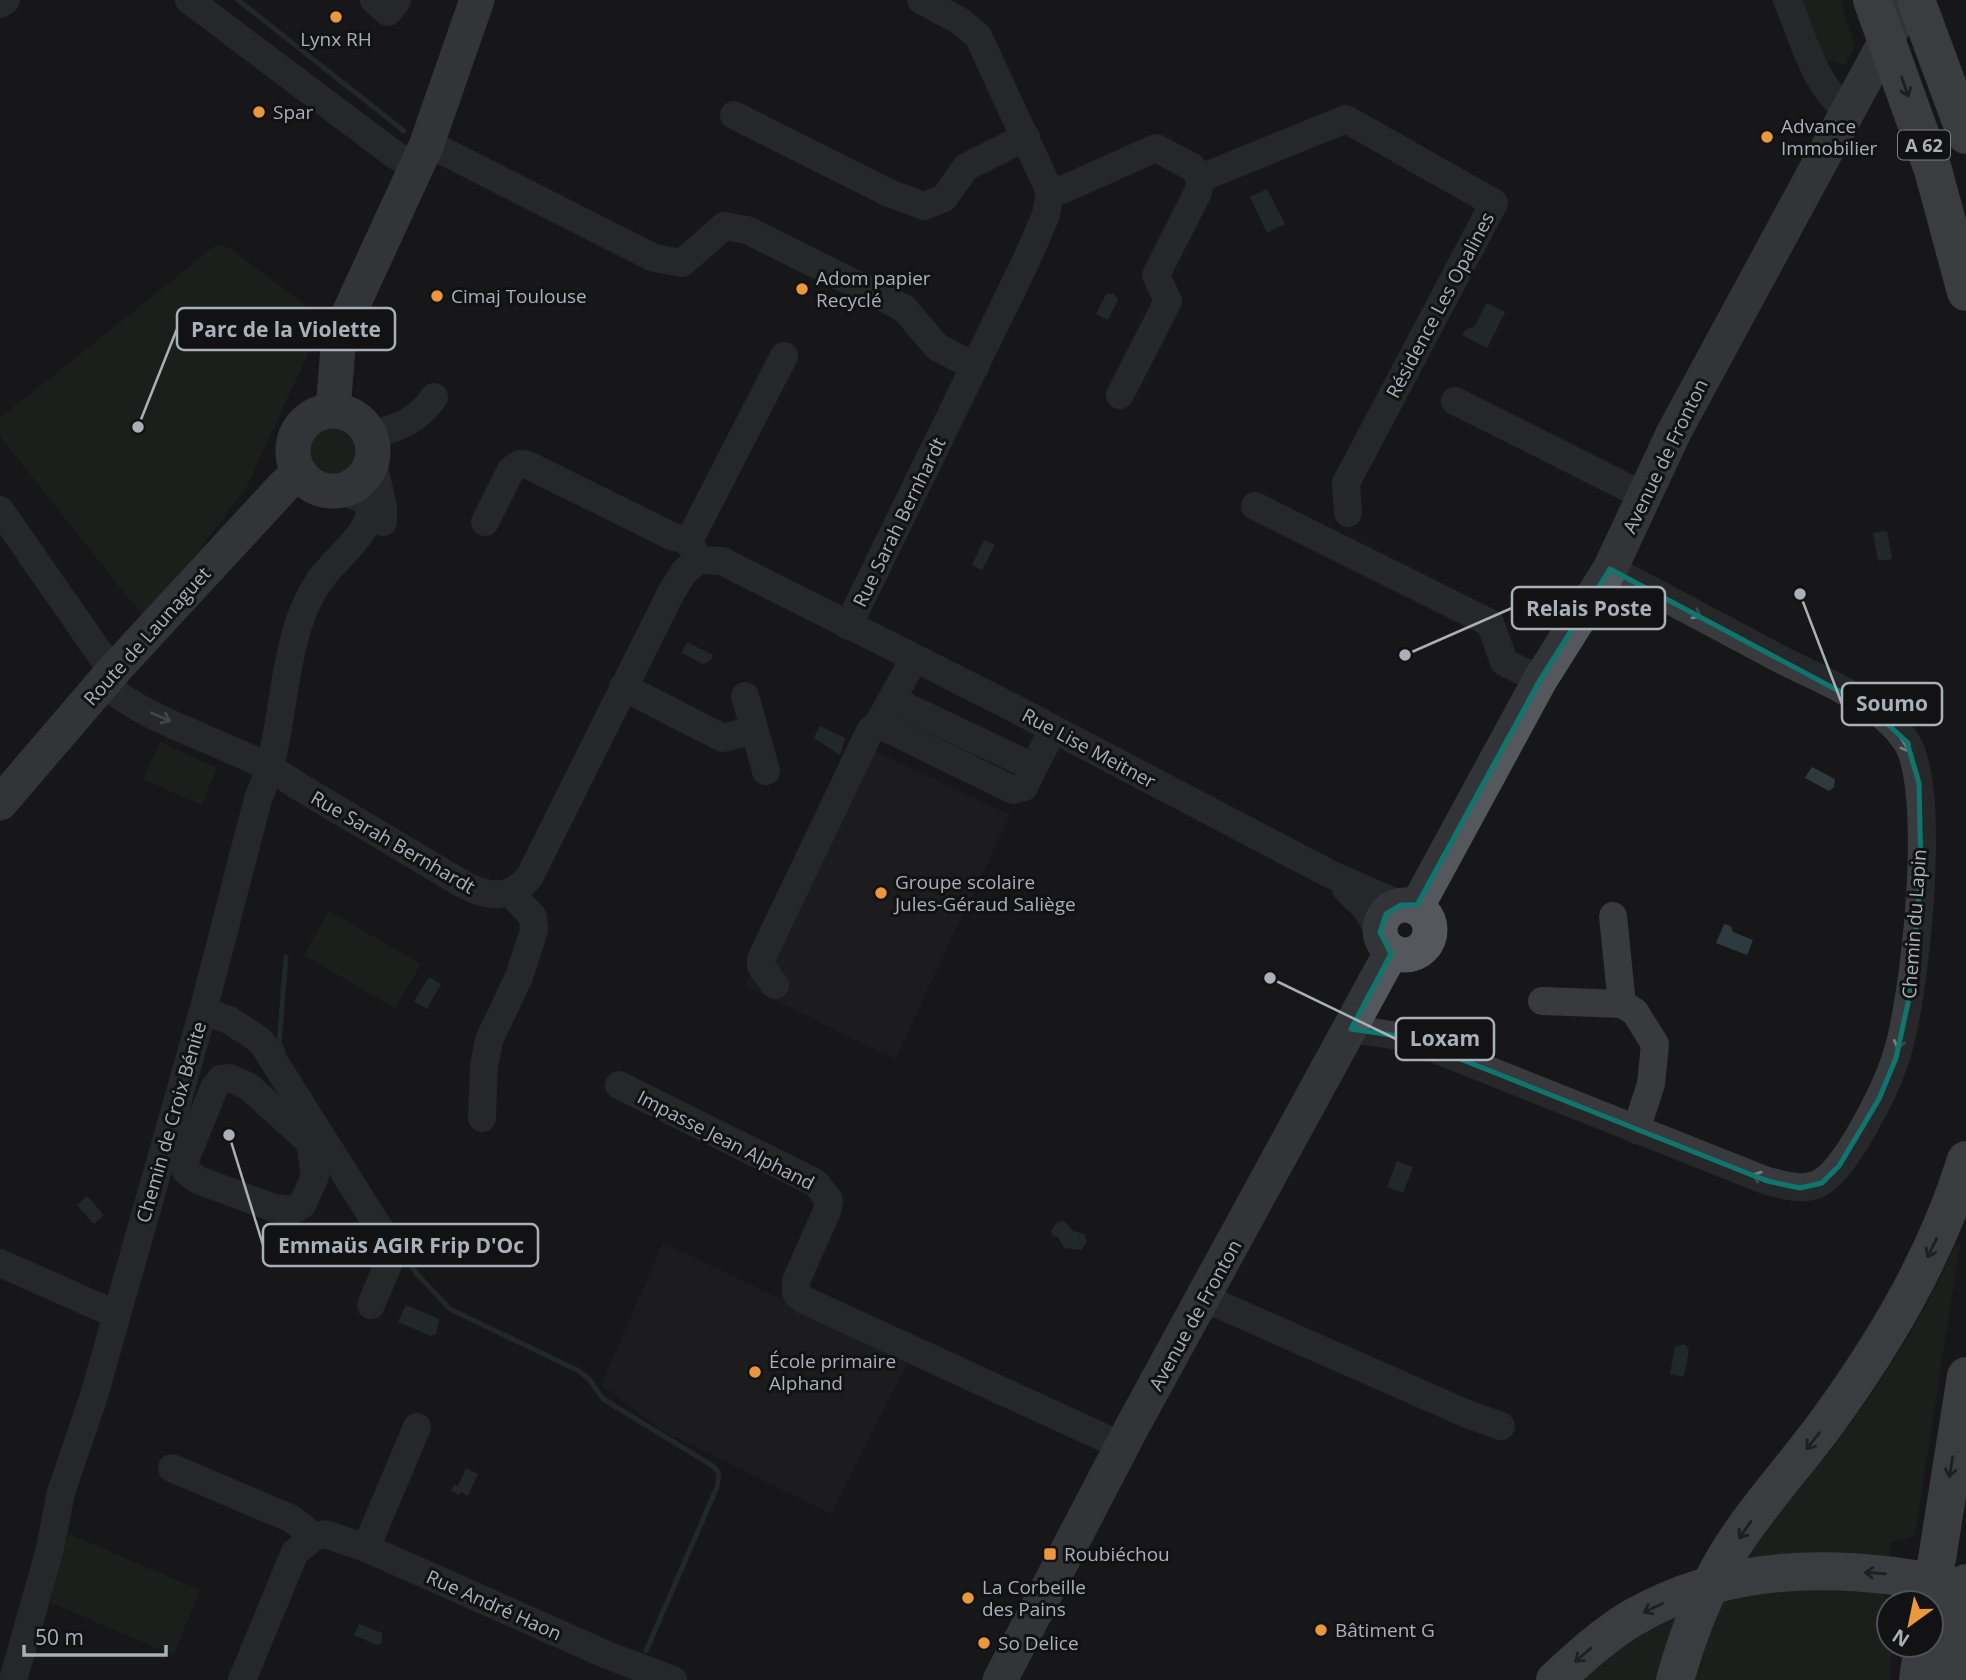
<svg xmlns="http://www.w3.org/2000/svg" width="1966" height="1680" font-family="'Open Sans',sans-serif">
<rect width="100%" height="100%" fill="#171719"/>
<!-- built -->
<g fill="#232326">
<path d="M858,743L1010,815L895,1059L745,985Z"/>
<path d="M663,1243L909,1359L831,1514L663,1431L601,1385Z"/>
</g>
<!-- green -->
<g fill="#212821">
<path d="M1799,0H1840L1855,46L1845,65L1825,60Z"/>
<path d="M216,245L229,248L324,319L246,488L174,582L143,616L0,436V418Z"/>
<circle cx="332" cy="451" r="27"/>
<path d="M160,742L217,768L201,805L143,779Z"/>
<path d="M329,911L421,964L395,1008L304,955Z"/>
<path d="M1955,1245H1960L1915,1535L1891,1543L1889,1560L1741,1564L1790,1493L1796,1494C1859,1417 1915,1338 1955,1245Z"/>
<path d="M69,1534L200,1590L173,1655L50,1602Z"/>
<path d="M1773,1590L1881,1591L1890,1603L1889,1645H1893L1889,1680H1691L1723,1600Z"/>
<path d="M1679,1616L1657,1680H1577L1627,1642Z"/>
</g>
<!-- water -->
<g fill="#2f3a3e">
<path d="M1267,189L1285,224L1267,233L1250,197Z"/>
<path d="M1106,294H1114L1118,300L1108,320L1096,314Z"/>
<path d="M1487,303L1505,312L1487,348L1462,335L1466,329L1474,327Z"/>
<path d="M1887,531L1892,559L1878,561L1873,533Z"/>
<path d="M984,540L995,545L982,570L972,565Z"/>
<path d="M687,642L713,655L711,660L703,664L682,653Z"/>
<path d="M820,726L845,738L840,755L814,738Z"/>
<path d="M1812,767L1835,779L1834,787L1829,791L1805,778Z"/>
<path d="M1724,924L1731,926L1733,932L1753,940L1747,955L1716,943Z"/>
<path d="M429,977L441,984L427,1009L414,1001Z"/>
<path d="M1397,1161L1413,1167L1403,1193L1387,1187Z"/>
<path d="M87,1196L104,1215L94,1224L77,1205Z"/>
<path d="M1064,1221L1073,1231L1084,1234L1087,1242L1081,1250L1064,1248L1058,1237L1053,1236L1051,1231L1057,1222Z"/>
<path d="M406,1305L439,1319L436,1334L431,1336L398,1322Z"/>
<path d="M1684,1344L1689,1349L1684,1377L1670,1374L1675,1347Z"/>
<path d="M466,1468L478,1474L468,1496L461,1492L459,1495L451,1491L454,1484L458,1486Z"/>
<path d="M359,1624L382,1633V1643L376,1645L354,1635Z"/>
</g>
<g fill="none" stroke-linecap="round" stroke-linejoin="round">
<!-- stream -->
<g stroke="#2f3a3e" stroke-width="5">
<path d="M238,0L404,131"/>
<path d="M283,1051L279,1043L286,957"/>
<path d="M403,1254L417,1274L450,1309L579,1371L590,1380L603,1399L713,1466L719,1473L717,1487L646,1651"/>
</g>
<!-- minor -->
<g stroke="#383a3d" stroke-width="28">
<path d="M189,0L395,155L416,167"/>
<path d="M374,0L388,12L397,0"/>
<path d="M1787,0C1803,37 1814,86 1848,111"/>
<path d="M0,4L6,0"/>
<path d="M734,115L889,193L924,206L944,198L966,167L1026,137"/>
<path d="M426,146L439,149L654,258L682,263L724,226L747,230L904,308L937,347L975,367"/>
<path d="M1201,178L1346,119L1494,203L1346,483L1348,513"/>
<path d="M1050,192L1064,189L1156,148L1192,167L1201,178L1198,192L1156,275L1168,301L1120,395"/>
<path d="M1455,401L1644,496"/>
<path d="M370,435C398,428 418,421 434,397"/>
<path d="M372,458L383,507V522"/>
<path d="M1255,506L1490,623L1504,662L1540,680"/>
<path d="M0,510L103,658L115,669"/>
<path d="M485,522L511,470L519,464L528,465L671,536L689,541L698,560"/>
<path d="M689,541L784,356"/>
<path d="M848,626L1026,261L1046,215L1050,192L978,36L960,21L921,0"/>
<path d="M914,659L878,724L1013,790L1024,787L1053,729"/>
<path d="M103,683C156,729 238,743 298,786L466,886C491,898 512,899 530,876L672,591L684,572L698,560L722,561L1000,701L1328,873L1401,905"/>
<path d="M623,687L723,738L754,730"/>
<path d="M745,696L766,771"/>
<path d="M892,700L1033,767"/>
<path d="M1346,889L1365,907L1380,932"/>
<path d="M1613,916L1622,1004"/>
<path d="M775,985L761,966V959L870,731L878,724"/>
<path d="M1542,1001L1622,1004L1635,1012L1655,1044L1651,1084L1636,1130"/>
<path d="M203,1011L229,1020L261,1041L383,1234L392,1255L371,1305"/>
<path d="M1351,1029L1405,1037L1767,1181C1785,1185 1806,1193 1823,1181C1849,1163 1885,1090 1895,1060C1915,1003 1938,790 1906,741C1878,700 1820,680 1778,658C1722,628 1666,598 1610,569"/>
<path d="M229,1078L248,1086L310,1142L315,1176L302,1205L294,1210L274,1208L198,1180L186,1171L185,1160L214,1088L221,1079Z"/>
<path d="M619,1085L816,1183L829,1200L827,1211L796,1281V1293L804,1300L1122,1446"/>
<path d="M482,1118L484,1066L489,1040L519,977L534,931L533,917L511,893"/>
<path d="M0,1263L115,1314"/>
<path d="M1204,1298L1467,1414L1501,1426"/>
<path d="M172,1468L292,1519L314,1537"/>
<path d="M366,1548L417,1427"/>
<path d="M13,1680L50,1549L61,1492L93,1399L203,1011L258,799C282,746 280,685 297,629C302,611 312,590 323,576C340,555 362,539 371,513L365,500L339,490"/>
<path d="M242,1680L295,1552L314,1537L325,1534L366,1548L607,1655L673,1680"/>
</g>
<!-- major -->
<g stroke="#54575c" stroke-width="35">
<path d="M333,410L339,335L426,146L477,0"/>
<circle cx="333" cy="451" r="40"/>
<path d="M0,803L115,669L284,486L300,473"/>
<circle cx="1405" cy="930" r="25"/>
<path d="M1416,908L1540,680L1610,569L1674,432L1908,0"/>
<path d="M1000,1680L1132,1427L1392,951"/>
</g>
<!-- highway -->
<g stroke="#64686e" stroke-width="38">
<path d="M1872,0L1933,170L1966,292"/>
<path d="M1916,0L1966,135"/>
<path d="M1930,1603L1966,1376"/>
<path d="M1555,1680C1580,1657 1605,1634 1634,1617C1735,1559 1857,1564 1966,1589"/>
<path d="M1675,1680C1685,1645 1698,1608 1715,1576C1744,1520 1790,1473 1827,1422C1886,1341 1936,1256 1966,1160"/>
<path d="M1918,1680L1923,1645"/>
<path d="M1950,1680L1966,1583"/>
</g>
</g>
<!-- one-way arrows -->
<defs><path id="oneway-shaft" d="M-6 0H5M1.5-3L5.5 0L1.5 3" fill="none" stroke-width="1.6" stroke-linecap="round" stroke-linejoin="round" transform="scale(1.75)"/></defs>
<g stroke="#26282a">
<use href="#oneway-shaft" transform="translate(1905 87) rotate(71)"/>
<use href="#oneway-shaft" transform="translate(1932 1248) rotate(116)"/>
<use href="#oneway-shaft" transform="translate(1813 1441) rotate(128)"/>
<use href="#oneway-shaft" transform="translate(1951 1467) rotate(99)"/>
<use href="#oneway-shaft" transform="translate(1745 1530) rotate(125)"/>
<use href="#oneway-shaft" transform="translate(1875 1573) rotate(-176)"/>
<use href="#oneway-shaft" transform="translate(1653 1608) rotate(154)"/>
<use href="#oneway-shaft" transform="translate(1583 1655) rotate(139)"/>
</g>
<g stroke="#767b81">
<use href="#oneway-shaft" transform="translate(1692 612) rotate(28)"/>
<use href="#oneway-shaft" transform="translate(161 717) rotate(24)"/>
<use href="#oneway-shaft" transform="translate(1904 743) rotate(59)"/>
<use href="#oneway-shaft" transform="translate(1900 1039) rotate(103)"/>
<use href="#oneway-shaft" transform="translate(1762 1178) rotate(-161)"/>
</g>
<!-- marked area -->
<path d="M0 0H1966V1680H0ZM1610,569L1869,707L1907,742L1919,783L1921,871L1911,989L1896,1058L1879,1099L1839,1166L1822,1183L1800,1188L1767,1181L1405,1037L1351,1029L1391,954L1380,932L1386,914L1401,905H1417L1540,680Z" fill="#171719" fill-opacity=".55" fill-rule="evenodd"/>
<path fill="none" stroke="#0f766e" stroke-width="5" stroke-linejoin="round" d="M1610,569L1869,707L1907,742L1919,783L1921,871L1911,989L1896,1058L1879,1099L1839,1166L1822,1183L1800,1188L1767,1181L1405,1037L1351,1029L1391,954L1380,932L1386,914L1401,905H1417L1540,680Z"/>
<!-- markers -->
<g fill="#eb983c" stroke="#121214" stroke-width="2.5">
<circle cx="336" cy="17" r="7"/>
<circle cx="259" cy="112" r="7"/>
<circle cx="1767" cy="137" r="7"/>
<circle cx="802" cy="289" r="7"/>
<circle cx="437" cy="296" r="7"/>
<circle cx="881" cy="893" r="7"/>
<circle cx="755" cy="1372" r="7"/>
<rect x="1043" y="1547" width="14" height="14" rx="3.5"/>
<circle cx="968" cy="1598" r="7"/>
<circle cx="1321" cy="1630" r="7"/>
<circle cx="984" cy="1643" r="7"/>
</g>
<g text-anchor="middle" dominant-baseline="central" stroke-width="6" stroke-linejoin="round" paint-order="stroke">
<!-- shield labels -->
<rect fill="#121214" stroke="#7c8187" stroke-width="2" x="1898" y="130.5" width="52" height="29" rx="5"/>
<g font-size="18" font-weight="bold" fill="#a9b0b8">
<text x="1924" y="145">A 62</text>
</g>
<!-- poi labels -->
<g font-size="19" fill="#a9b0b8" stroke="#121214" text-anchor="start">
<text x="336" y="39" text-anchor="middle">Lynx RH</text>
<text x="273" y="112">Spar</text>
<text x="1781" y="126">Advance<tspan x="1781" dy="22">Immobilier</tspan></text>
<text x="816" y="278">Adom papier<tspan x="816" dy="22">Recyclé</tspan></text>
<text x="451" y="296">Cimaj Toulouse</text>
<text x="895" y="882">Groupe scolaire<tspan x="895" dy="22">Jules-Géraud Saliège</tspan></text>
<text x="769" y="1361">École primaire<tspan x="769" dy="22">Alphand</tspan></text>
<text x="1064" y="1554">Roubiéchou</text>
<text x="982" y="1587">La Corbeille<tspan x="982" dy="22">des Pains</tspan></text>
<text x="1335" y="1630">Bâtiment G</text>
<text x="998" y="1643">So Delice</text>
</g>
<!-- street labels -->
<g font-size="19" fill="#a9b0b8" stroke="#121214">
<text transform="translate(1440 305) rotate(-62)">Résidence Les Opalines</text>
<text transform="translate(1665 456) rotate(-64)">Avenue de Fronton</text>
<text transform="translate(899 522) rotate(-64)">Rue Sarah Bernhardt</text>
<text transform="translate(147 636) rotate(-48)">Route de Launaguet</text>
<text transform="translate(1089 748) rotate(28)">Rue Lise Meitner</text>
<text transform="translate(393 842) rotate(30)">Rue Sarah Bernhardt</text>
<text transform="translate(1914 924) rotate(-86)">Chemin du Lapin</text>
<text transform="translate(171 1122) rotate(-74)">Chemin de Croix Bénite</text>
<text transform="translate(726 1140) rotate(27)">Impasse Jean Alphand</text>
<text transform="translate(1195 1315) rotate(-61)">Avenue de Fronton</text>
<text transform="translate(494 1605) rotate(24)">Rue André Haon</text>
</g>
</g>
<!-- callouts -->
<path fill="none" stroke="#a9b0b8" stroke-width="2.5" d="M138 427L177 329M1405 655L1512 608M1800 594L1842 704M1270 978L1396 1039M229 1135L263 1245"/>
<g fill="#a9b0b8" stroke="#121214" stroke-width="2.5">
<circle cx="138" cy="427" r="7"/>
<circle cx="1405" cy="655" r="7"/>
<circle cx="1800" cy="594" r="7"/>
<circle cx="1270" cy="978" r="7"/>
<circle cx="229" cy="1135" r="7"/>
</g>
<g fill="#121214" stroke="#a9b0b8" stroke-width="2.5">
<rect x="177" y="308" width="218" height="42" rx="7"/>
<rect x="1512" y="587" width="153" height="42" rx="7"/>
<rect x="1842" y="683" width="100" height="42" rx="7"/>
<rect x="1396" y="1018" width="98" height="42" rx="7"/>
<rect x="263" y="1224" width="275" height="42" rx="7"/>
</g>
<g font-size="21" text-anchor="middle" font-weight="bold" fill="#a9b0b8">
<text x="286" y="337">Parc de la Violette</text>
<text x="1589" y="616">Relais Poste</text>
<text x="1892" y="711">Soumo</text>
<text x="1445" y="1046">Loxam</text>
<text x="401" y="1253">Emmaüs AGIR Frip D'Oc</text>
</g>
<!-- north arrow -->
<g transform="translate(1910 1624) rotate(213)"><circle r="33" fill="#121214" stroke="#4e5156" stroke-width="2"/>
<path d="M0-5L12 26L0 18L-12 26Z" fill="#eb983c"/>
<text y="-10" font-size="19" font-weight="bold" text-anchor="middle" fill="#a9b0b8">N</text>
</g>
<!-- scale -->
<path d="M24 1645v10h142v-10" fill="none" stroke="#a9b0b8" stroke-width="3.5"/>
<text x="35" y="1645" font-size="21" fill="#a9b0b8" stroke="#121214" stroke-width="5" paint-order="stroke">50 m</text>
</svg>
